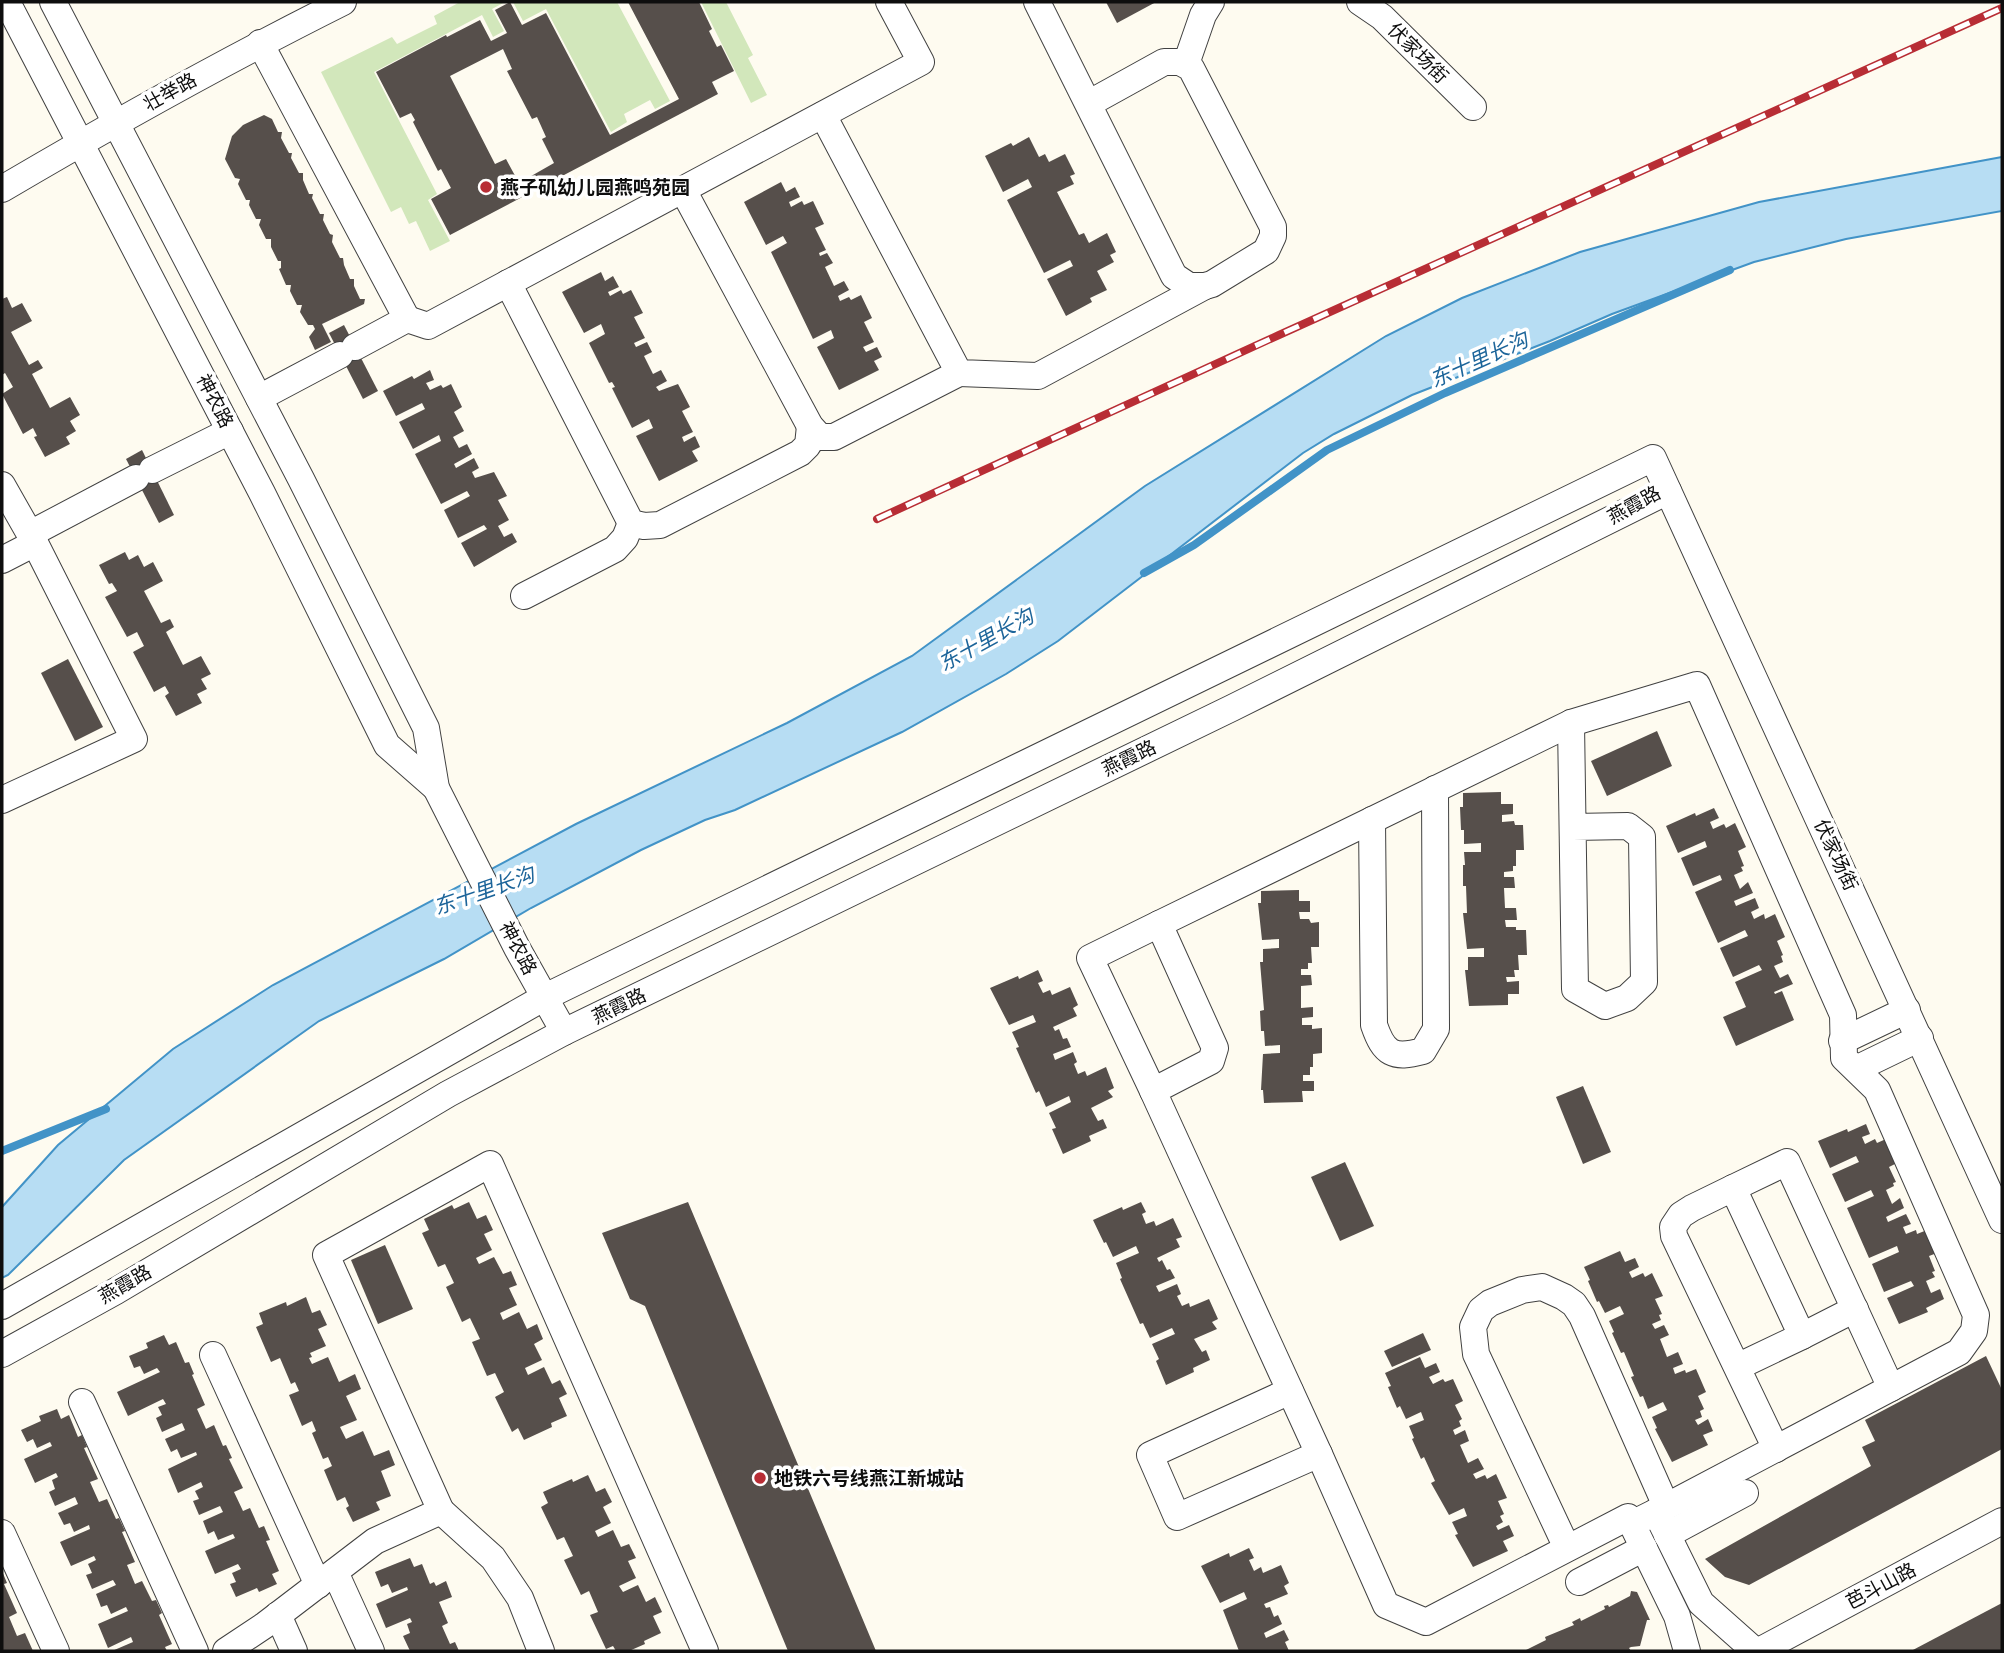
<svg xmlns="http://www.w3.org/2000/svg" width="2004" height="1653" font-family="'Crimson Pro','Noto Sans SC',serif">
<rect width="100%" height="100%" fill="#fefbf0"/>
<!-- green -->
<g fill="#d2e7bb">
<path d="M460,2H505L492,9L504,31L493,37L482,15L374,72L437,194L428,200L450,241L430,251L416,221L409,224L401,207L391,212L321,72L392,37L397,44L437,24L434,16Z"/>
<path d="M513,2H617L670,101L655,109L650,100L624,114L627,122L611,132L546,9L523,21Z"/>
<path d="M701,2H726L753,55L748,58L767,95L751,103Z"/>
</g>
<!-- water -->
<path fill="#b7ddf3" stroke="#4293c7" stroke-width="2" d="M2002,157V211L1846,239L1754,262L1612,314L1550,341L1412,395L1334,434L1303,453L1058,641L1006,674L902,732L735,810L705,820L641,850L531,908L444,959L319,1021L124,1160L8,1275L2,1278V1207L58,1145L173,1049L273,985L576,824L787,723L912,656L1145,486L1386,336L1462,298L1580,252L1759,202Z"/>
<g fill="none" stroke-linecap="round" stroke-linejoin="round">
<!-- stream -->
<g stroke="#4293c7" stroke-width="8">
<path d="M1144,573L1194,545L1327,450L1445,393L1730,270"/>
<path d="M2,1151L106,1109"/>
</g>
</g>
<!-- building -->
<g fill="#564f4b" fill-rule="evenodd">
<path d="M510,2L522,25L546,13L610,135L679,99L628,2H699L712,29L709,31L717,47L721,45L734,71L712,82L718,94L450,235L431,199L451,188L441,169L438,171L413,122L415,120L411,113L400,118L376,72L446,35L447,37L480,20L491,41L507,33L495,10ZM503,49L512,69L507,71L532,119L537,117L546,137L542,139L554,163L519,183L506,159L495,164L450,76Z"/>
<path d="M1106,2H1156L1117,23Z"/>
<path d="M264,115L272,119L278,132H282L281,138L289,153H292L291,158L299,173H303V180L309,194H313L312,198L320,214H324L323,220L330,234L333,235L332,242L340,258H343L344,265L350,279H354V286L360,299H365L364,304L322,324L331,342L315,350L309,337L315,329L313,325H308L300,312L302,305H297L290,291L291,285H286L279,269L281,268V261H278L271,247V239H266L259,225L261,219H256L249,205L250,200H246L238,184L240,179L235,178L225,159L232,136L243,125Z"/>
<path d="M1029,137L1039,157L1045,154L1049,162L1065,154L1075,174L1070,176L1074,184L1057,192L1079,235L1084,233L1089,243L1107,233L1116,252L1110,255L1114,262L1097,271L1107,290L1090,298L1092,302L1066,316L1047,279L1073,266L1070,260L1044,273L1007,200L1032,187L1028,179L1003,192L985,156L1011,143L1013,146Z"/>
<path d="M781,182L786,192L795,187L800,197L789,202L791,207L802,201L804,205L813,201L824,224L815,228L826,250L819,253L820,256L827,253L833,263L825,267L834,286L844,281L849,290L838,296L840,301L849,297L851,300L861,295L872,318L864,322L874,342L863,347L866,352L877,347L882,357L874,361L879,370L839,390L817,347L834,338L831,330L813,339L771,252L787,243L783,236L766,245L744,202Z"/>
<path d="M601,272L605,281L613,276L619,287L608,292L610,296L621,290L623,294L631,290L643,313L634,317L645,338L634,343L636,347L647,342L652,352L644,356L653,374L661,370L667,381L656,387L659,391L678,384L690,407L682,411L693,432L682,437L684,442L695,436L700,447L692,451L698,461L659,481L636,436L653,428L649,419L632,428L612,388L615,387L612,382L609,383L589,343L605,334L601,324L584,333L562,292Z"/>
<path d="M7,297L12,308L22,303L32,321L11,332L29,365L38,360L43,368L32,374L50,408L70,397L80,415L70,421L76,431L66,437L70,444L45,457L34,437L37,436L33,428L23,434L2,394L13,387L5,373L2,375V299Z"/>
<path d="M344,325L378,391L363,399L329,333Z"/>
<path d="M430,370L434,380L426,383L430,390L441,385L443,388L451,384L462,407L454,412L464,431L453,437L459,448L467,444L472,454L454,464L456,468L474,458L479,468L472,472L475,478L494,472L507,496L498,500L509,520L498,526L504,537L512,533L517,542L474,567L461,543L487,529L484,525L458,538L444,510L470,496L467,491L441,504L415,454L441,441L439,435L413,449L399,422L425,409L422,403L396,416L383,391L412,376L414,379Z"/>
<path d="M142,450L174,515L159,523L126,459Z"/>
<path d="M125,552L129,560L138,555L144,567L153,562L163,581L144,591L161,623L170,619L174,627L166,632L183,665L201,656L211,674L201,679L207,689L197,694L202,703L176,716L165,696L169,693L165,686L154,692L133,652L144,646L137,632L127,637L105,597L117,591L112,583L109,584L99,565Z"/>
<path d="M68,659L103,727L75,741L41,673Z"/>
<path d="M1657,731L1672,766L1607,796L1591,761Z"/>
<path d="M1501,792V804H1513V814L1502,815V822L1514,821L1515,825H1523L1524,850H1516V866H1513V871L1504,872V877H1514L1515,888H1504L1505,908H1516L1517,920H1505L1506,927H1516V930H1526L1527,955H1518L1519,970H1514L1515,977H1506L1507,982L1519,981V994H1508V1005L1469,1006L1465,970H1468V957H1484V948L1467,949L1463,913H1467L1466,886H1463V865H1465L1464,852H1481V843L1464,844V830H1461L1460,807H1463V793Z"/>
<path d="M1714,808L1719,818L1710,822L1713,829L1724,824L1726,828L1735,823L1746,847L1738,851L1744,866L1741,867L1743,871L1734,875L1740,889L1748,882L1753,893L1734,901L1736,906L1755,898L1759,908L1751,912L1754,919L1764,914L1765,919L1775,914L1785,937L1777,941L1783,955L1781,956L1783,962L1774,966L1780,978L1788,974L1793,984L1774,992L1775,994L1782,991L1794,1020L1736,1046L1723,1017L1746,1007L1735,982L1762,970L1759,965L1733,977L1720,948L1748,936L1745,930L1718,943L1695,892L1722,880L1720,875L1693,886L1681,858L1707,847L1705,841L1678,853L1666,826L1695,813L1696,816Z"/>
<path d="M1299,890V901H1310V912H1299L1300,919H1309L1311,923L1319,922V947H1311L1312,963H1308V969H1301V975H1311L1312,985L1301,986V1008L1313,1007V1017L1302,1018V1025H1312V1029L1322,1028V1053L1313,1054V1067H1310V1075H1303V1081H1314V1091H1302L1303,1102L1264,1103L1263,1090H1261L1263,1054L1280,1053V1045L1265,1046L1264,1031H1261L1260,1011L1264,1010L1260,962H1263V949L1279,948V939L1262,940L1258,903H1261V891Z"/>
<path d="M1038,970L1043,981L1038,983L1043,993L1050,990L1052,995L1070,987L1078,1005L1073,1008L1077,1016L1053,1027L1055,1031L1059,1029L1063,1039L1067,1038L1071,1047L1053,1054L1055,1060L1073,1052L1077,1062L1074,1064L1078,1074L1085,1071L1087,1076L1106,1067L1114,1088L1108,1091L1113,1097L1091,1108L1098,1121L1103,1119L1107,1128L1089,1136L1091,1141L1063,1154L1052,1129L1056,1128L1049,1113L1071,1102L1069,1096L1046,1107L1039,1091L1036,1093L1016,1048L1019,1047L1012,1032L1036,1022L1033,1015L1009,1025L990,988L1018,976L1019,979Z"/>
<path d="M1583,1086L1611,1152L1583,1164L1556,1097Z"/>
<path d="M1866,1124L1870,1134L1862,1137L1865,1144L1875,1139L1877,1143L1886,1139L1897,1163L1889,1167L1896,1182L1893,1183L1894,1186L1886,1190L1892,1204L1900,1198L1904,1208L1886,1217L1888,1222L1906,1214L1911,1224L1903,1227L1906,1234L1916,1230L1917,1234L1927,1230L1937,1253L1929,1256L1935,1271L1932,1272L1935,1277L1926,1281L1931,1293L1940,1289L1944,1299L1926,1308L1928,1312L1899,1324L1887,1298L1914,1286L1911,1281L1884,1292L1872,1264L1899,1252L1897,1246L1869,1258L1847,1208L1874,1196L1871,1190L1845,1202L1832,1174L1859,1162L1856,1156L1830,1168L1818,1141L1847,1129L1848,1132Z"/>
<path d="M1345,1162L1374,1226L1340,1241L1311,1177Z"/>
<path d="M469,1202L477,1219L486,1215L493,1230L484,1234L492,1250L476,1258L479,1264L494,1257L503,1274L511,1271L517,1285L509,1288L517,1305L500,1313L503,1320L519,1312L527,1329L537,1324L543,1339L534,1344L542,1360L525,1368L528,1375L544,1367L552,1384L560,1380L567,1394L559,1398L567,1416L551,1423L552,1427L524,1440L518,1428L512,1432L495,1397L504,1392L495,1373L487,1376L472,1342L480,1339L470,1318L462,1322L446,1287L454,1283L445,1264L438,1267L422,1233L429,1230L424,1219L452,1205L454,1209Z"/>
<path d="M688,1202L876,1651H788L645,1306L630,1299L602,1233Z"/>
<path d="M1141,1202L1146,1212L1142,1214L1146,1224L1154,1221L1156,1226L1173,1218L1182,1237L1176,1239L1180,1247L1157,1258L1159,1262L1162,1260L1167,1270L1170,1269L1175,1278L1156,1286L1159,1292L1177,1284L1181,1294L1177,1296L1182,1306L1189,1303L1190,1307L1209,1299L1218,1319L1212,1322L1217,1329L1194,1339L1202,1352L1206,1350L1210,1360L1193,1368L1194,1372L1166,1385L1156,1361L1159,1359L1152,1344L1175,1334L1172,1328L1150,1338L1143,1323L1140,1324L1120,1279L1122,1278L1116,1263L1139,1253L1136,1246L1113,1257L1106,1242L1104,1243L1093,1220L1122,1207L1123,1210Z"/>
<path d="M385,1245L413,1309L378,1324L351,1260Z"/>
<path d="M1620,1251L1625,1262L1635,1258L1639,1267L1629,1272L1632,1278L1643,1273L1645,1277L1652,1273L1663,1296L1655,1299L1662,1314L1659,1315L1661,1320L1652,1324L1655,1329L1664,1325L1669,1335L1660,1339L1667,1357L1678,1352L1683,1364L1673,1368L1675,1374L1685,1370L1686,1373L1696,1369L1706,1392L1698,1396L1704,1409L1700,1411L1702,1417L1695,1420L1698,1425L1708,1419L1713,1431L1703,1435L1708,1445L1672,1462L1655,1429L1657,1428L1652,1417L1667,1410L1663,1402L1648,1409L1643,1396L1640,1397L1631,1377L1634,1376L1624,1352L1621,1353L1612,1333L1614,1332L1609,1321L1624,1314L1620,1306L1605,1313L1599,1301L1597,1302L1588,1281L1590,1280L1584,1267Z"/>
<path d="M306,1297L312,1313L320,1310L327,1325L318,1329L326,1346L310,1353L312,1357L309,1358L312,1364L328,1357L339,1382L355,1374L361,1389L346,1396L357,1420L340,1427L346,1439L363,1431L374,1456L389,1450L395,1465L381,1471L391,1496L376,1502L380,1510L353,1522L346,1508L349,1506L345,1497L337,1501L324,1470L332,1466L328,1457L323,1459L312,1433L316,1431L312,1421L302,1426L289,1395L299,1391L295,1382L291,1384L280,1358L271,1362L256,1327L263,1324L259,1313L286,1302L287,1306Z"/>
<path d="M1423,1333L1431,1350L1392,1367L1384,1351Z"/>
<path d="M164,1335L169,1345L176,1342L185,1363L189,1362L194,1374L192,1375L205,1405L197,1409L206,1429L214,1425L223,1446L226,1445L232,1458L229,1459L243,1488L234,1492L243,1511L250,1508L259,1528L264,1526L270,1540L266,1541L279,1571L272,1574L277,1584L259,1592L257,1588L236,1597L230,1584L236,1582L232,1573L241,1569L238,1564L215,1574L205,1551L235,1538L233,1534L218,1540L214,1531L208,1534L203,1521L223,1512L220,1506L199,1515L193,1501L199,1499L195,1491L203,1487L201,1482L178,1493L168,1469L197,1455L196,1452L181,1458L177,1449L171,1452L165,1439L185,1430L182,1423L162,1432L156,1418L162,1415L158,1407L166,1404L163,1399L128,1416L117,1392L160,1372L157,1368L144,1374L140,1366L134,1368L129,1356L148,1348L146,1343Z"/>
<path d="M1986,1356L2002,1390V1449L1749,1585L1725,1577L1705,1559L1871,1466L1862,1447L1875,1441L1865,1420Z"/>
<path d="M1420,1357L1425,1368L1436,1363L1440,1372L1429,1377L1433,1384L1443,1379L1445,1382L1453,1379L1463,1401L1455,1405L1462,1419L1459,1421L1461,1426L1453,1430L1455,1435L1465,1430L1469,1441L1460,1445L1468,1463L1478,1458L1484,1469L1473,1474L1476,1479L1485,1475L1487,1479L1496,1474L1507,1498L1498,1501L1504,1514L1500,1516L1503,1522L1496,1526L1498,1530L1509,1525L1514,1536L1503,1541L1508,1551L1473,1567L1455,1535L1458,1534L1452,1522L1467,1516L1464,1508L1449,1515L1431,1483L1435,1481L1424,1457L1421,1459L1412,1439L1414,1438L1409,1426L1424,1420L1421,1412L1406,1419L1400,1406L1397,1408L1388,1387L1391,1386L1385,1373Z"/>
<path d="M57,1409L61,1419L69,1415L78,1437L82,1435L87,1447L84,1448L98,1479L90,1482L99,1502L107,1499L116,1519L119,1518L125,1531L122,1532L135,1562L127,1565L135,1584L142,1581L152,1601L156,1600L162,1613L159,1615L172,1644L165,1647L167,1651H112L133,1642L131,1637L108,1648L98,1624L128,1611L126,1607L111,1614L107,1605L101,1607L96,1594L116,1585L113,1580L92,1589L86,1575L92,1573L88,1564L96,1560L94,1556L71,1566L60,1542L90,1529L89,1525L74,1532L70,1523L64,1525L58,1513L78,1504L75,1497L55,1506L49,1492L55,1489L52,1480L58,1477L56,1473L35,1483L24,1459L52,1446L50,1442L37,1448L33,1439L27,1442L21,1430L41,1421L39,1416Z"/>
<path d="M588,1475L596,1492L605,1488L612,1502L603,1507L611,1523L595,1531L598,1537L613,1530L621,1547L629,1544L636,1558L628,1561L636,1578L619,1586L623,1592L638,1585L646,1602L655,1597L662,1612L653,1616L661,1633L644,1641L645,1644L629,1651H616L613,1646L606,1649L590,1615L598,1612L589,1591L581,1595L564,1560L573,1556L564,1537L557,1540L541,1507L548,1503L543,1492L572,1479L573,1482Z"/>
<path d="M1249,1548L1254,1558L1249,1560L1254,1571L1261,1567L1263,1573L1281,1565L1289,1583L1284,1586L1288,1594L1264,1604L1266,1608L1270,1607L1274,1617L1278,1615L1282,1624L1264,1633L1266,1638L1284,1630L1289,1640L1285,1642L1289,1651H1239L1223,1610L1247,1599L1244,1592L1220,1603L1201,1566L1229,1553L1230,1557Z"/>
<path d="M410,1558L414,1567L422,1564L430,1584L434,1582L436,1586L446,1581L452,1597L439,1602L448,1623L442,1626L450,1644L455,1642L459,1651H410L403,1636L410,1633L407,1624L412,1622L410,1618L386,1628L376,1604L408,1590L407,1587L392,1593L388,1584L381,1587L375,1572Z"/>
<path d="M2,1571L7,1583L4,1584L17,1613L9,1617L17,1636L25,1633L33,1651H2Z"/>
<path d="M1631,1591L1637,1592L1650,1620H1647L1640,1646L1631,1647L1629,1648L1631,1651H1524L1546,1640L1545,1637L1574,1625L1572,1622L1580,1618L1581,1621L1605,1609L1604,1606L1608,1605L1609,1607L1630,1596Z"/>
<path d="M2002,1603V1651H1911Z"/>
</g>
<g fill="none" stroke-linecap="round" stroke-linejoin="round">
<defs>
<g id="minor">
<path d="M7,2L262,493L387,745L436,788"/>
<path d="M53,2L301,479L426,728L436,788L517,948L564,1032"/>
<path d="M1037,2L1174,276L1189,286H1205L1212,284L1266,251L1273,236V227L1191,68L1180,62H1164L1088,104"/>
<path d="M1360,2L1382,17L1473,107"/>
<path d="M260,43L407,319"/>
<path d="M1186,64L1203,15L1211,2"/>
<path d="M823,115L959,373L1038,376L1205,286"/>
<path d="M2,189C114,123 227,60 343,2"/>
<path d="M683,190L810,426L820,437H834L959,373"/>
<path d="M508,283L631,523L644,526L660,525L800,453L808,445L810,426"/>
<path d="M355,347L407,319L428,326L921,62L889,2"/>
<path d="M259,398L340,355"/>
<path d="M152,470L230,431"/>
<path d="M2,485L35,543L134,739L2,800"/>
<path d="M30,534L136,478"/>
<path d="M2,560L35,543"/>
<path d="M524,596L615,549L625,538L631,523"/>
<path d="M1571,723L1575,989L1605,1006L1627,998L1644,982L1642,837L1628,826L1573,827"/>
<path d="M1372,820L1374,1025C1384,1054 1393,1059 1423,1051L1436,1029L1435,789"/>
<path d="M1842,1041L1907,1010"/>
<path d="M1856,1069L1920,1038"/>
<path d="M1153,1091L1090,958L1159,924"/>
<path d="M1733,1188L1787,1162L1891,1388"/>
<path d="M2,1306L545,997L1653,458L2002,1220"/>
<path d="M1802,1336L1855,1309"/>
<path d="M2,1354L116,1291L448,1094L564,1032L1232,708L1668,491"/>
<path d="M213,1355L318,1585"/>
<path d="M1737,1367L1802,1336L1733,1188L1692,1208L1681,1215L1673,1227L1674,1236L1776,1449"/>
<path d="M1290,1391L1150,1455L1177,1517L1319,1454"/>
<path d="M82,1402L195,1651"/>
<path d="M441,1511L493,1558L520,1598L541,1651"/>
<path d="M1632,1524L1628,1517L1426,1622L1386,1605L1319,1454L1153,1091L1211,1061L1215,1048L1159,924L1571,723L1697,685L1843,1015L1844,1058L1877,1090L1976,1315L1974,1331L1959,1352L1656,1512"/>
<path d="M2,1533L56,1651"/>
<path d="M1667,1535L1745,1493"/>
<path d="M1567,1548L1476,1354L1473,1327L1481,1310L1490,1303L1522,1290L1542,1287L1564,1297L1574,1304L1582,1316L1666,1506"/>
<path d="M335,1572L371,1651"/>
<path d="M1579,1582L1644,1548"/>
<path d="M278,1615L294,1651"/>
<path d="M226,1651L265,1625L375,1541L441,1511L326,1255L490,1164L705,1651"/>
<path d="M1687,1651L1677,1616L1632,1524L1656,1512L1701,1603L1755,1651"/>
<path d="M1759,1651L2002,1521"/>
</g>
</defs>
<!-- minor casing -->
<use href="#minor" stroke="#414141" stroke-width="28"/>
<!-- minor -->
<use href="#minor" stroke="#fff" stroke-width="26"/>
<defs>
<path id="rail" d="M877,519L1279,335L2002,8"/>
</defs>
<!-- rail casing -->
<use href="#rail" stroke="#b82d35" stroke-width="8"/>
<!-- rail -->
<use href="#rail" stroke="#fff" stroke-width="5" stroke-dasharray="16" stroke-linecap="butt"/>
</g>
<!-- markers -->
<g fill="#b82d35" stroke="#fff" stroke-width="2.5">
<circle cx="486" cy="187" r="7"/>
<circle cx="760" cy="1478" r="7"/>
</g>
<g text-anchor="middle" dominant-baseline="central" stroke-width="7" stroke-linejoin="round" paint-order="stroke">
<!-- street labels -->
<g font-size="19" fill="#0e0e0e" stroke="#fff">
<text transform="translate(1418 53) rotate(45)">伏家场街</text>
<text transform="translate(170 92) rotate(-29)">壮举路</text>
<text transform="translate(215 401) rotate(63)">神农路</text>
<text transform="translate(1634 505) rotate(-29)">燕霞路</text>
<text transform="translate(1129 758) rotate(-26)">燕霞路</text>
<text transform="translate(1836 855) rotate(65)">伏家场街</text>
<text transform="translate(518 948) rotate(62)">神农路</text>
<text transform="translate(619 1006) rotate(-26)">燕霞路</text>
<text transform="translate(125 1284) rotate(-30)">燕霞路</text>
<text transform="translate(1881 1586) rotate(-28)">芭斗山路</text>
</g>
<!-- poi labels -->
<g font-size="19" font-weight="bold" fill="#0e0e0e" stroke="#fff" text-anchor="start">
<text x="500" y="187">燕子矶幼儿园燕鸣苑园</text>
<text x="774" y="1478">地铁六号线燕江新城站</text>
</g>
<!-- water labels -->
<g font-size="21" font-style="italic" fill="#1d659a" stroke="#fff">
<text transform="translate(1479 360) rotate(-24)">东十里长沟</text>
<text transform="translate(986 640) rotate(-29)">东十里长沟</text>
<text transform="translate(484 891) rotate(-19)">东十里长沟</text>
</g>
</g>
<!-- border -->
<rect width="2004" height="1653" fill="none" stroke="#0e0e0e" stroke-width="7"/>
</svg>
